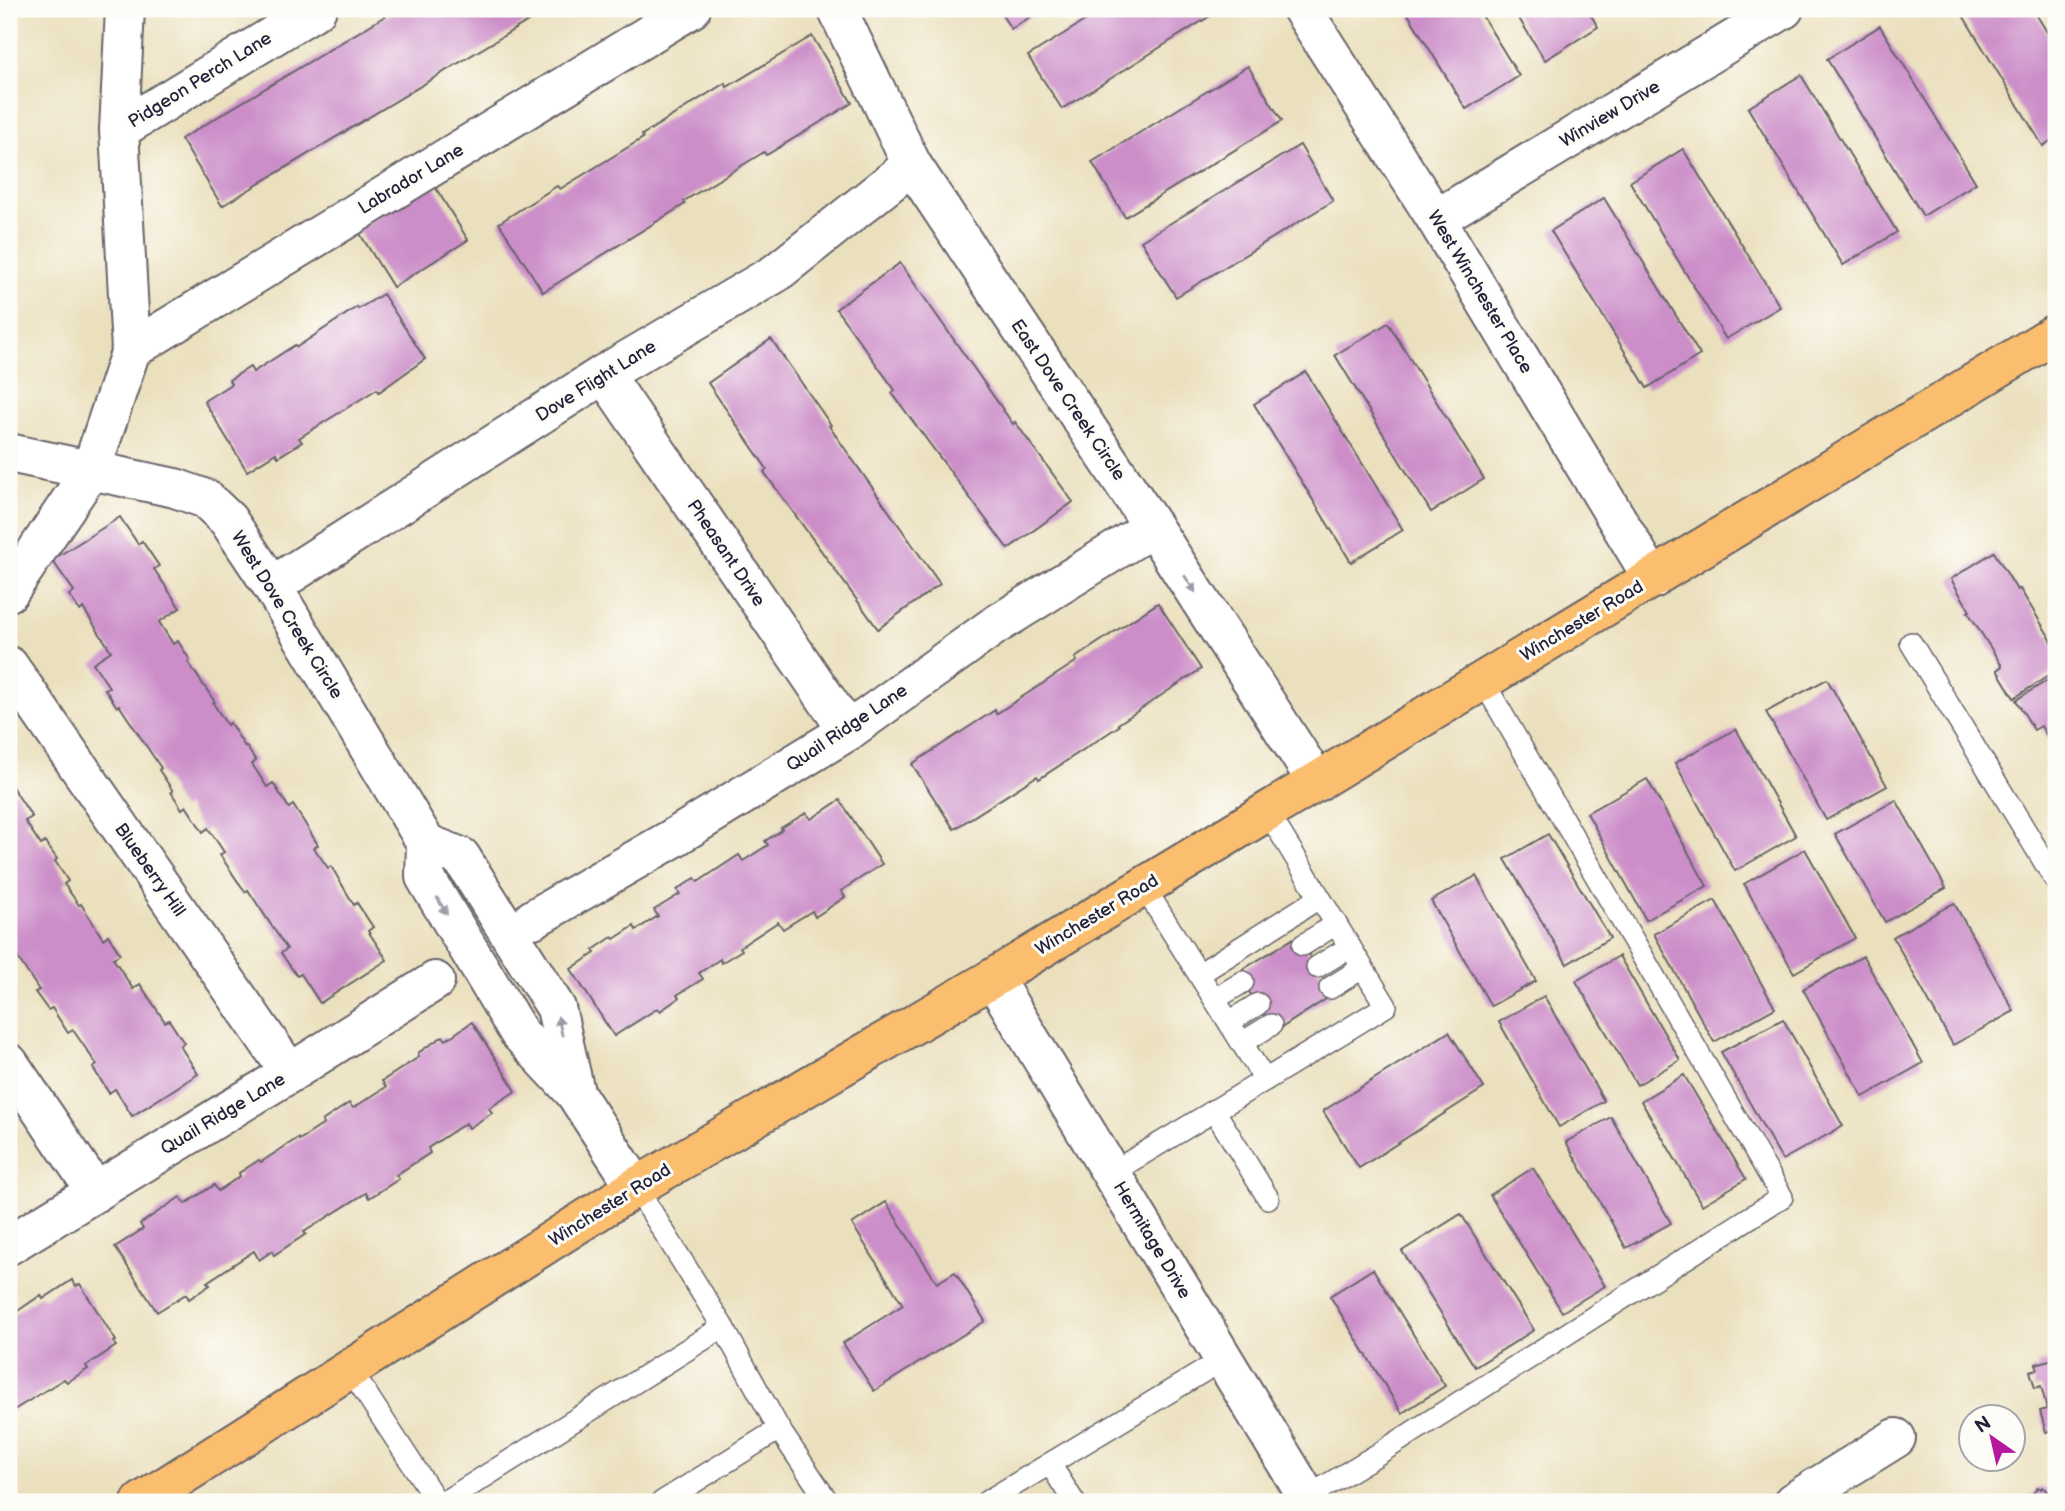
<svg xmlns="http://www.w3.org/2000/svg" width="2065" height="1511" font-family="'Balsamiq Sans',sans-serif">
<rect width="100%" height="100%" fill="#fdfcf7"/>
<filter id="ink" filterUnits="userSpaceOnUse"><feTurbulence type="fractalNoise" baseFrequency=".0143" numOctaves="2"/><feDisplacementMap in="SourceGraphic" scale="14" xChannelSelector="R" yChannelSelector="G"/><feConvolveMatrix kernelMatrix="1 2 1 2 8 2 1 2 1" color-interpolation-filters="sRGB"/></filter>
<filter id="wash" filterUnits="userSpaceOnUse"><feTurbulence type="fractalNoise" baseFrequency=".00686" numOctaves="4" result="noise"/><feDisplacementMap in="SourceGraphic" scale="28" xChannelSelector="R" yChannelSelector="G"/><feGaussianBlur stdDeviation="1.57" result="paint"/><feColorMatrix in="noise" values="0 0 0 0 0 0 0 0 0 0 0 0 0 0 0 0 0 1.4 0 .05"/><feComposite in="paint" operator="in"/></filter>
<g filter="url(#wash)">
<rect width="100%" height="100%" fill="#ebe0be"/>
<g id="blocks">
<!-- building -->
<g fill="#cc8ec9">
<path d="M397,9H548L222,206L181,139Z"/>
<path d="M998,9H1043L1011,29Z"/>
<path d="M1104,9H1216L1218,11L1062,109L1028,56Z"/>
<path d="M1405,9H1478L1519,76L1466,109Z"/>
<path d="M1513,9H1587L1598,27L1545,60Z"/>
<path d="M1959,9H2033L2056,47V137L2043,146Z"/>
<path d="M1880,26L1976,183L1923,216L1827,59Z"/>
<path d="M812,36L852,103L768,154L766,155L764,152L684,201L685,204L543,292L499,223L557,186L560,189L643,138L642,135L725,83L727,87Z"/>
<path d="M1248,66L1282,121L1125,217L1092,162Z"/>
<path d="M1801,75L1897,232L1843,265L1748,108Z"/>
<path d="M1300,145L1333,201L1176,297L1141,241Z"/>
<path d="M1683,149L1780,307L1726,339L1630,182Z"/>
<path d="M432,182L468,240L393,287L357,229Z"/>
<path d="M1604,198L1700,355L1647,388L1551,231Z"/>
<path d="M900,263L1013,424L1015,422L1073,502L1008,549L892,393L895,390L836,309Z"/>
<path d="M383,294L425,359L379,392L377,389L299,438L302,442L278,457L276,453L247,471L204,401L231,384L229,380L250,367L253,372L295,345L297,347L357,307L358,309Z"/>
<path d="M1388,323L1484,479L1431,512L1335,355Z"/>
<path d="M771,339L831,425L829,426L940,584L878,629L764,472L767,469L708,383Z"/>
<path d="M1306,372L1403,530L1351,562L1254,404Z"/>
<path d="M120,517L138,544L142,541L159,566L154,569L180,608L159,622L173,644L178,641L190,660L188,662L215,702L213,703L227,725L230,723L245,747L246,746L256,761L252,764L267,787L273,783L289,808L293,805L304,822L318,845L314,848L328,868L331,866L354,905L357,903L373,927L368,931L387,960L320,1003L301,974L297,976L281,953L287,949L248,890L245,892L220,855L224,852L208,828L203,832L186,806L182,809L171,792L173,791L159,770L161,768L119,705L117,707L105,689L109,687L93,663L111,651L83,608L80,611L69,595L74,591L52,560Z"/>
<path d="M1994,552L2017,590L2020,589L2055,646L2053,648L2056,653V671L2014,698L1997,670L2002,666L1968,612L1970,611L1951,579Z"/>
<path d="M1158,603L1201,669L1118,724L1119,726L1039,779L1037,776L954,829L912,764L995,710L996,714L1077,661L1075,658Z"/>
<path d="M2056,675V751L2041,726L2034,730L2016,700Z"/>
<path d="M1827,679L1887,786L1826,820L1766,712Z"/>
<path d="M1736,729L1796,836L1735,871L1675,763Z"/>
<path d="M1647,779L1707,886L1646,920L1587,813Z"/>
<path d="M9,782L32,817L25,821L41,845L45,842L57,859L55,861L68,881L64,884L79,905L81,904L103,939L108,935L120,954L113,958L133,989L140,984L165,1022L169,1020L184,1043L180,1046L198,1074L132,1116L115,1089L109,1093L93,1068L97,1065L73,1030L68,1033L52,1008L48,1010L35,992L39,990L12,949L14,948L9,940Z"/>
<path d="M840,800L882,864L841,891L845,897L815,917L812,911L783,929L778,922L740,947L742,950L721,963L720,959L699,973L703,979L677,995L679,998L660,1011L658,1008L614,1036L571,969L595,953L593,950L612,937L614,939L634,926L636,930L658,916L654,910L680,894L677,890L695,878L698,882L739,855L743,861L768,845L765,841L782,830L781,828L806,813L811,819Z"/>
<path d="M1896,800L1946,888L1885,922L1835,834Z"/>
<path d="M1548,834L1610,938L1567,964L1505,859Z"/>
<path d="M1805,849L1855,938L1794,973L1744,884Z"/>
<path d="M1476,876L1536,981L1491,1006L1431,901Z"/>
<path d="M1715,900L1775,1008L1714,1042L1654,934Z"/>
<path d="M1954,903L2014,1011L1953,1045L1893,937Z"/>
<path d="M1297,936L1332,991L1329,997L1275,1032L1237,973Z"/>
<path d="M1619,956L1680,1060L1637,1085L1576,981Z"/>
<path d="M1863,956L1923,1063L1863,1097L1803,989Z"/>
<path d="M1544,996L1604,1101L1559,1127L1499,1022Z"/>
<path d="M1783,1019L1843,1126L1782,1160L1721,1052Z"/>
<path d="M472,1022L516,1091L489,1108L492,1113L469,1128L466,1123L428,1148L430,1153L396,1175L399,1179L369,1198L366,1193L304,1232L306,1234L274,1255L272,1251L259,1260L254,1251L207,1282L210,1285L189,1299L186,1294L157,1312L115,1247L143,1229L140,1224L180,1197L185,1204L214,1185L218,1191L240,1176L239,1173L259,1160L261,1162L298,1138L299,1140L324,1124L322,1121L349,1103L353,1108L386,1087L382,1081L419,1057L418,1053L443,1036L446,1040Z"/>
<path d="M1449,1032L1484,1088L1359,1168L1323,1111Z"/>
<path d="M1684,1075L1746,1179L1702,1205L1641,1101Z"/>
<path d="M1611,1117L1671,1223L1626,1248L1566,1142Z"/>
<path d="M1533,1168L1605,1286L1562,1312L1490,1195Z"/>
<path d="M886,1202L937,1283L955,1272L985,1321L874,1391L843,1343L903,1305L852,1224Z"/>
<path d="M1461,1214L1534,1330L1475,1367L1402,1251Z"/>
<path d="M1373,1269L1445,1386L1402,1413L1330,1296Z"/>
<path d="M72,1280L76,1286L80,1284L116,1341L113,1342L116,1346L86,1366L88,1369L67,1382L64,1379L9,1413V1317L41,1295L43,1299Z"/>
<path d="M2056,1358V1435H2054L2053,1430L2046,1432L2040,1411L2047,1409L2041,1386L2035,1388L2030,1371L2038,1369L2036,1364Z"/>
<path d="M2038,1487L2041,1489L2042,1487L2056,1498V1502H2026Z"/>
</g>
</g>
</g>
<g filter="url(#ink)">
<use href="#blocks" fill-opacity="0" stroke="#686469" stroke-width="2"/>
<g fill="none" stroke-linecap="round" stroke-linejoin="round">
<defs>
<g id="lane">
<path d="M1911,643L2056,881"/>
<path d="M1144,887L1265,1080L1386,1006L1267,811"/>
<path d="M1303,945L1336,924"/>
<path d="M1317,967L1350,947"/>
<path d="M1199,974L1319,898"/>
<path d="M1330,988L1362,968"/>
<path d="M1215,999L1243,982"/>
<path d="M1229,1022L1258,1004"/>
<path d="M1242,1043L1271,1025"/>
<path d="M1214,1110L1268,1198"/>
<path d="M1111,1173L1265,1080"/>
<path d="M636,1187L723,1327L779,1429L828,1502"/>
<path d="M350,1369L437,1502"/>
<path d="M1050,1464L1074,1502"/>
<path d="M444,1502L723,1327"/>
<path d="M662,1502L779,1429"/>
<path d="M986,1502L1224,1359"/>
<path d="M1299,1502L1375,1456L1782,1197L1483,681"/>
</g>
<g id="street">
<path d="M837,9L912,165L1153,527L1317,782"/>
<path d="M1302,9L1436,219L1653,579"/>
<path d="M119,130L317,9"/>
<path d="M1436,219L1784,9"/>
<path d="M131,350L691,9"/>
<path d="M604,374L848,731"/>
<path d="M9,453L175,488L206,499L228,520L272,586L426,843L425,877L519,1033L575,1093L636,1187"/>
<path d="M272,586L604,374L776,273L912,165"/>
<path d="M9,592L91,470L131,350L119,130L125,9"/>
<path d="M9,666L290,1073"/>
<path d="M426,843L461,857L556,1008L575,1092"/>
<path d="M533,919L670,840L848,731L994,626L1153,527"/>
<path d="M993,978L1310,1502"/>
<path d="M9,1063L96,1192"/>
<path d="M9,1245L290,1073L435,981"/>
<path d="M1793,1502L1896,1438"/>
</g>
<path id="primary" d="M141,1502L636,1187L993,978L2056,333"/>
</defs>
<!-- lane casing -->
<use href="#lane" stroke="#686469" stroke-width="24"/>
<!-- street casing -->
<use href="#street" stroke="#686469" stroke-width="42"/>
<!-- primary casing -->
<use href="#primary" stroke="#686469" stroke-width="42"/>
<!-- lane -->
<use href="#lane" stroke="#fff" stroke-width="21"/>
<!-- street -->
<use href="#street" stroke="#fff" stroke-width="38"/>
<!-- primary -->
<use href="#primary" stroke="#fbbd6e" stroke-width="38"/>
</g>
<!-- one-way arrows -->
<defs><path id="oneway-solid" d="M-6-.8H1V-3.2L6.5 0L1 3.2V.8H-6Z" transform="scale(1.75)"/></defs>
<g fill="#9c9ca7">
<use href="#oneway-solid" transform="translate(1190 584) rotate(57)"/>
<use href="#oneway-solid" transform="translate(442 906) rotate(59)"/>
<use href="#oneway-solid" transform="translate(560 1026) rotate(-103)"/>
</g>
</g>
<g text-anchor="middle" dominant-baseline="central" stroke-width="6" stroke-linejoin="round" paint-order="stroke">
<!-- street labels -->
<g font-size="18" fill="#22223b" stroke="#fdfcf7">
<text transform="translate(200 80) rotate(-32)">Pidgeon Perch Lane</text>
<text transform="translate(1610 114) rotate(-31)">Winview Drive</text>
<text transform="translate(411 179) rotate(-31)">Labrador Lane</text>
<text transform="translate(1480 292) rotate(59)">West Winchester Place</text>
<text transform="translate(596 381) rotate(-32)">Dove Flight Lane</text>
<text transform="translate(1068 400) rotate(56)">East Dove Creek Circle</text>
<text transform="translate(726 553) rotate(56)">Pheasant Drive</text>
<text transform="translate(287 615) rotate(58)">West Dove Creek Circle</text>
<text transform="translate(1582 621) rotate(-31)">Winchester Road</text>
<text transform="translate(847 728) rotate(-34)">Quail Ridge Lane</text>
<text transform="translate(150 870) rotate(55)">Blueberry Hill</text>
<text transform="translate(1097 915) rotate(-31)">Winchester Road</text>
<text transform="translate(223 1114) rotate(-31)">Quail Ridge Lane</text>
<text transform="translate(610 1205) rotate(-32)">Winchester Road</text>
<text transform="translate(1152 1240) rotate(59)">Hermitage Drive</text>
</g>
</g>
<!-- margin -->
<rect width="2065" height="1511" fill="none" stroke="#fdfcf7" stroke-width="35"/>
<!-- north arrow -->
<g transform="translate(1992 1438) rotate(326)"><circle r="33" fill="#fdfcf7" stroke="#a5a5ac" stroke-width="2"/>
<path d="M0-5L12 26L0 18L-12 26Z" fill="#b5179e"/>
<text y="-10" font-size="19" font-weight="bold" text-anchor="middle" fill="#22223b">N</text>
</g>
</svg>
